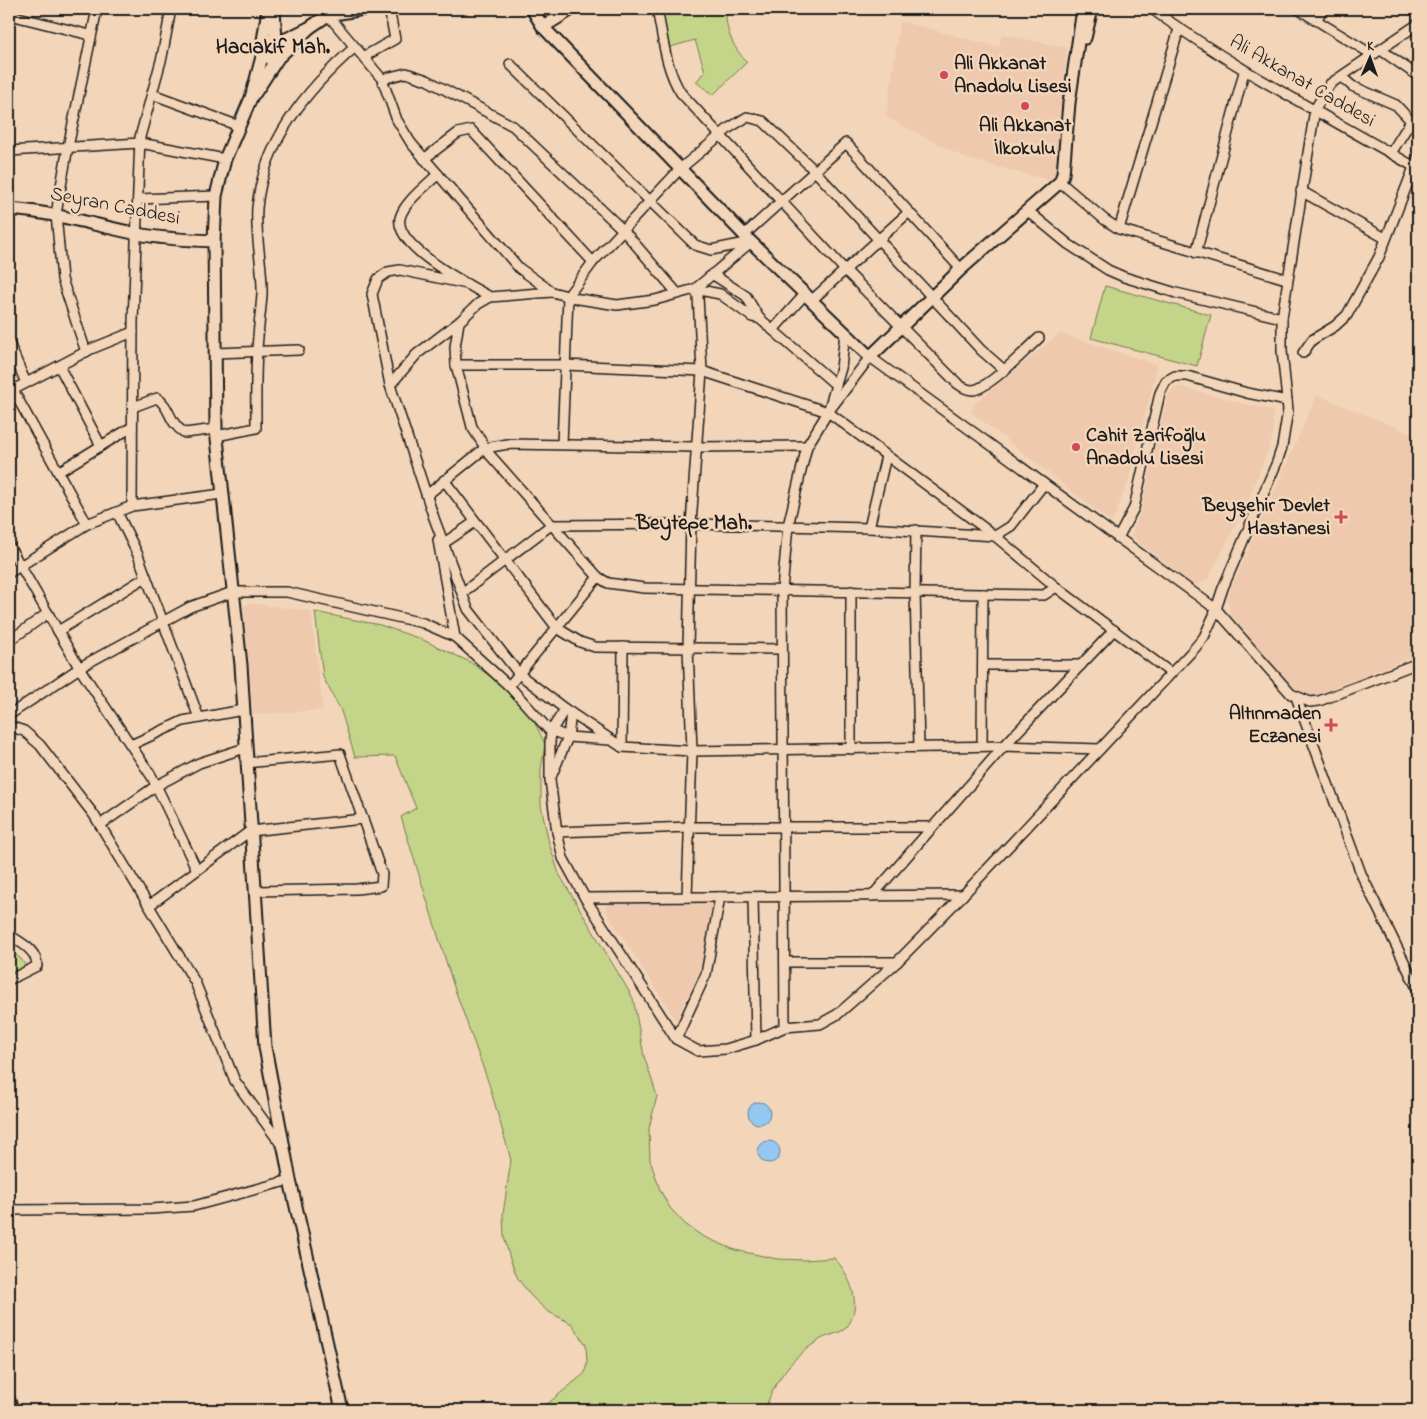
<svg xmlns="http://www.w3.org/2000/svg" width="1427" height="1419" font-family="'Indie Flower',sans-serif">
<rect width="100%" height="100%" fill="#f3d6b9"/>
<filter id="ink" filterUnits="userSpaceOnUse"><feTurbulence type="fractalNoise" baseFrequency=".02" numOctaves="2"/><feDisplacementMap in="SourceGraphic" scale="10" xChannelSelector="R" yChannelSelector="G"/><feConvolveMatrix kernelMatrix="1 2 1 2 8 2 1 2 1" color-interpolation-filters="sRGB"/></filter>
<g filter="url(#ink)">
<!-- built -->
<g fill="#eec9ae">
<path d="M900,21L999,47L1002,34L1067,48L1060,110L1056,182L967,159L886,117Z"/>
<path d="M1060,333L1158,365L1128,482L1112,523L971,412L975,403Z"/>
<path d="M1178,386L1273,411V437L1250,496L1209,578L1195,586L1131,536L1141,510L1168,394Z"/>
<path d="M1317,395L1418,436V654L1312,697L1295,692L1231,615L1227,598Z"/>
<path d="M249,603L311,611L323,710L253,715L244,607Z"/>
<path d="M608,902L713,903L701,968L676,1020L605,910Z"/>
</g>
<!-- green -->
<g fill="#c4d589" stroke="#707852">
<path d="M661,9H726C725,30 733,48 747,62L713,95L696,82L705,71L695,40L667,48Z"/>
<path d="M1105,286L1211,315L1197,366L1091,338Z"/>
<path d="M315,612L380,625L421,639L470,662L500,683L532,717L545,744L541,770V805L549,843L559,874L633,998L644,1056L657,1096L649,1128L650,1160L660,1190L670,1208L685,1224L702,1236L735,1250L777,1259L805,1260L834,1258C850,1274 864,1307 846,1328C841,1333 828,1335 821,1339C794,1355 774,1380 765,1410H540L585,1373L587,1362L586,1345L572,1324L547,1311L531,1296L518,1279L510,1259L504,1237L503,1214L511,1160L489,1084L454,987L401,817L416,808L395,756L355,757L341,711L323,677Z"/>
<path d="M9,949L21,959L28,969L9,979Z"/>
</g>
<!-- water -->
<g fill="#94c8f2" stroke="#64839c">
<circle cx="759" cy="1113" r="11"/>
<circle cx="769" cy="1152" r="11"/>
</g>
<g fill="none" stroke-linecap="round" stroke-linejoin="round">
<defs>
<g id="street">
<path d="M657,9C663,37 665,68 681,93L844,269L958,384C962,387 967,390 973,390C988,389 1027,349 1039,338"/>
<path d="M1152,9C1234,69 1325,115 1413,166"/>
<path d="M1298,9L1373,55"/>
<path d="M10,15L90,35"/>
<path d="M328,15L382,79L397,120L411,143L519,268L552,292L579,299L617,305L655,300L695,289L751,242"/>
<path d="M1316,20L1323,9"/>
<path d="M1381,50L1418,76"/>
<path d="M365,56L395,39L389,9"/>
<path d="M510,64L695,245L711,250L746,243"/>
<path d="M1342,77L1352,86L1396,105L1411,121L1391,153"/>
<path d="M382,79L406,73L427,80L513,126L623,230L678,294"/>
<path d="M152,94L239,126"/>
<path d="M9,151L140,143L225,159"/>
<path d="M424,159L458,133L471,130L593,262"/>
<path d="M438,174C426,186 404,202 400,218C394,247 469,285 490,297"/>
<path d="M1060,182L1105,220L1119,229L1286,279"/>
<path d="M1301,191L1385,238"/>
<path d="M138,199L216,196"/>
<path d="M1028,211L1068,244L1108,270L1124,277L1176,293L1282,318"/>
<path d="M1119,229L1179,29"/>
<path d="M744,235L846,143L909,212"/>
<path d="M1196,253L1244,72"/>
<path d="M712,274L746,296L759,318L836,385"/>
<path d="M552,292L490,297L478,304L459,322L455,347L456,365L472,427L490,455L598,577L608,583L644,588L1044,595L1056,587"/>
<path d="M812,300L909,212L961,269"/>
<path d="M459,322L417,354L390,385L434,518L468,609L519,674L565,709L622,747L692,751L1004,746L1100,749"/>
<path d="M773,330L806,293"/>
<path d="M9,343L26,383"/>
<path d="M86,352L62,279L56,214L68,147L97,9"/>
<path d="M215,353L299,350"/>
<path d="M1303,353L1312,340L1335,326L1347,315L1379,257L1418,157"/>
<path d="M456,365H565L702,371L828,412L995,536L1056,587L1171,673"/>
<path d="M59,366L101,446"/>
<path d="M390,385L372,294L378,279L388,272L400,270L467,284"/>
<path d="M13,390L87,524"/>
<path d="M9,392L91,349L133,332"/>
<path d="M133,407L157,398C171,407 168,423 185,433L216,429"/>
<path d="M828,412L870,357L1216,609L1291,694L1310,702L1319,701L1418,663"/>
<path d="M216,436L256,428C256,398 255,367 258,337C259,323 261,309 262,295C263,267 255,237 257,208C263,142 307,89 355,47"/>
<path d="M562,444L568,296L593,262L680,169L729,128L747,117L763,121L815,171L981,350L1004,370"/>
<path d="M58,472L132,427"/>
<path d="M444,480L557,628L580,642L595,647L782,649"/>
<path d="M427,495L485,448L508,444L697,447L807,446"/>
<path d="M132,506L133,322L140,137L162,57L171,9"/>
<path d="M117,512L138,555L199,718"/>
<path d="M869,528L886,456"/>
<path d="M916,530L915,592L919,747"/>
<path d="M1118,538L1134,508L1160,393L1166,381L1175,376H1187L1247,393L1287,401"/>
<path d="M438,540L455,637"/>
<path d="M444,543L475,522"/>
<path d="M9,546L80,669L152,777L197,870"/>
<path d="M9,573L87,524L132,506L222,494"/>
<path d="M462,593L551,525L691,524L869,528L995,536L1011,526L1044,484"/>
<path d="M58,631L146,577"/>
<path d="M9,641L48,613"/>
<path d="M983,665H1081"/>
<path d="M509,686L598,577"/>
<path d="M1296,697L1362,876L1418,990"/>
<path d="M565,709L551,731L550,743V780L557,832L563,858L585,898L676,1039L698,1051L726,1049L756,1040L785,1027L820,1024L838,1014L897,962L963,895L1194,649L1204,637L1214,615L1223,588L1277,462L1282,447L1288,410L1282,351V318L1315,109L1330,84L1418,24"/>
<path d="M9,715L84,665L190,607L233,592H287L423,623L455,637L509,686L548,729L568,737L610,740"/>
<path d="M9,726L24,731L40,745L94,815L195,982L235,1081L283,1147"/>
<path d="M131,745L183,721L243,710"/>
<path d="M982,746L983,594"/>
<path d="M622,747L623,647"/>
<path d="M851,749V591"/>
<path d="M246,763L340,754L382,874L381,886L357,889L255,891"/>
<path d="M551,777L568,737L571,713"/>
<path d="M100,825L156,786L199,763L245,748"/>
<path d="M557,832L689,827H931"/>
<path d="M872,896L1004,746L1114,630"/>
<path d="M687,897L692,751L688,648L691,524L702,371L698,296L695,289L720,294L752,317L759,318"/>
<path d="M753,897L756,1040"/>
<path d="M585,898L963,895"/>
<path d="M150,905L250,831L363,819"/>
<path d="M9,935C21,943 37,950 37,966L9,980"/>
<path d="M785,962H897"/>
<path d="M785,1027L782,590L788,526L807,446L828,412L841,368L845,333"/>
<path d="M676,1039L706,974L720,897"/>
<path d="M9,1210L151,1209L194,1206L290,1180"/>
<path d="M9,1397L14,1410"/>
</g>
<g id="secondary">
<path d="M274,9L276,40"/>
<path d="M532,9L543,27L751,242L870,357L961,269L1060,182L1063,174L1069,103L1083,9"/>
<path d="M543,27L572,9"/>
<path d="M309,28L328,15L364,9"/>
<path d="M1085,38L1092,9"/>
<path d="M280,42L309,28L281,55"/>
<path d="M264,44L273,39L280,42L283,48L281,55L272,60L263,53L262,47L268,9"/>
<path d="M263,53L251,98L225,159L216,196L214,241L216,429L241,665L265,1047L290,1180L342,1410"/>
<path d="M255,93L278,58"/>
<path d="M9,209C53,212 94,225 138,234C163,239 189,240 214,241"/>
</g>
</defs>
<!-- street casing -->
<use href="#street" stroke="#1c1c1c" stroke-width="12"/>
<!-- secondary casing -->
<use href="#secondary" stroke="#1c1c1c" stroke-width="15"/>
<!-- street -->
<use href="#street" stroke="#f3d6b9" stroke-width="9"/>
<!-- secondary -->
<use href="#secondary" stroke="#f3d6b9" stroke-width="11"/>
</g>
</g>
<!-- markers -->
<g fill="#d1495b" stroke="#f3d6b9" stroke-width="2">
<circle cx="944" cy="75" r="5"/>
<circle cx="1025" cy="106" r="5"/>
<circle cx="1076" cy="447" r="5"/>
<path d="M1338.5 509.5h5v5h5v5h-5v5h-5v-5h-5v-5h5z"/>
<path d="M1328.5 717.5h5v5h5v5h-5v5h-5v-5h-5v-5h5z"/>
</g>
<g text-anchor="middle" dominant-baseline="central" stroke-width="5" stroke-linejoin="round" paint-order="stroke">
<!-- poi labels -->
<g font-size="20" font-weight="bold" fill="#1c1c1c" stroke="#f3d6b9" text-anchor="start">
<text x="954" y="64">Ali Akkanat<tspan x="954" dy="23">Anadolu Lisesi</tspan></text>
<text x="1025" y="126" text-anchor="middle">Ali Akkanat<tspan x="1025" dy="23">İlkokulu</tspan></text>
<text x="1086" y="436">Cahit Zarifoğlu<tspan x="1086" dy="23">Anadolu Lisesi</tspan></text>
<text x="1330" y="506" text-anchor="end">Beyşehir Devlet<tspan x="1330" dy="23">Hastanesi</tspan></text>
<text x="1321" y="714" text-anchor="end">Altınmaden<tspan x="1321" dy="23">Eczanesi</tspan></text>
</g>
<!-- street labels -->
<g font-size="20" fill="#1c1c1c" stroke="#f3d6b9">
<text transform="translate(1302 82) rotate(30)">Ali Akkanat Caddesi</text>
<text transform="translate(115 207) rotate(11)">Seyran Caddesi</text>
</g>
<!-- neighbourhood labels -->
<g font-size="21" font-weight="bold" fill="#1c1c1c" stroke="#f3d6b9">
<text x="273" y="48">Hacıakif Mah.</text>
<text x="694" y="524">Beytepe Mah.</text>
</g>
</g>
<!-- margin -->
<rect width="1427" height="1419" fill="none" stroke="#f3d6b9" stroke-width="30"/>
<rect x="15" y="15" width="1397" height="1389" fill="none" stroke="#1c1c1c" stroke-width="2" filter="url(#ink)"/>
<!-- north arrow -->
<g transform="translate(1370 58) rotate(2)" stroke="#f3d6b9" stroke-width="4" paint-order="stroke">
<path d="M0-4L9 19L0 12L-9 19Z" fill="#1c1c1c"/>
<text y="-8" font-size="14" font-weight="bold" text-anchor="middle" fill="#1c1c1c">K</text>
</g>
</svg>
